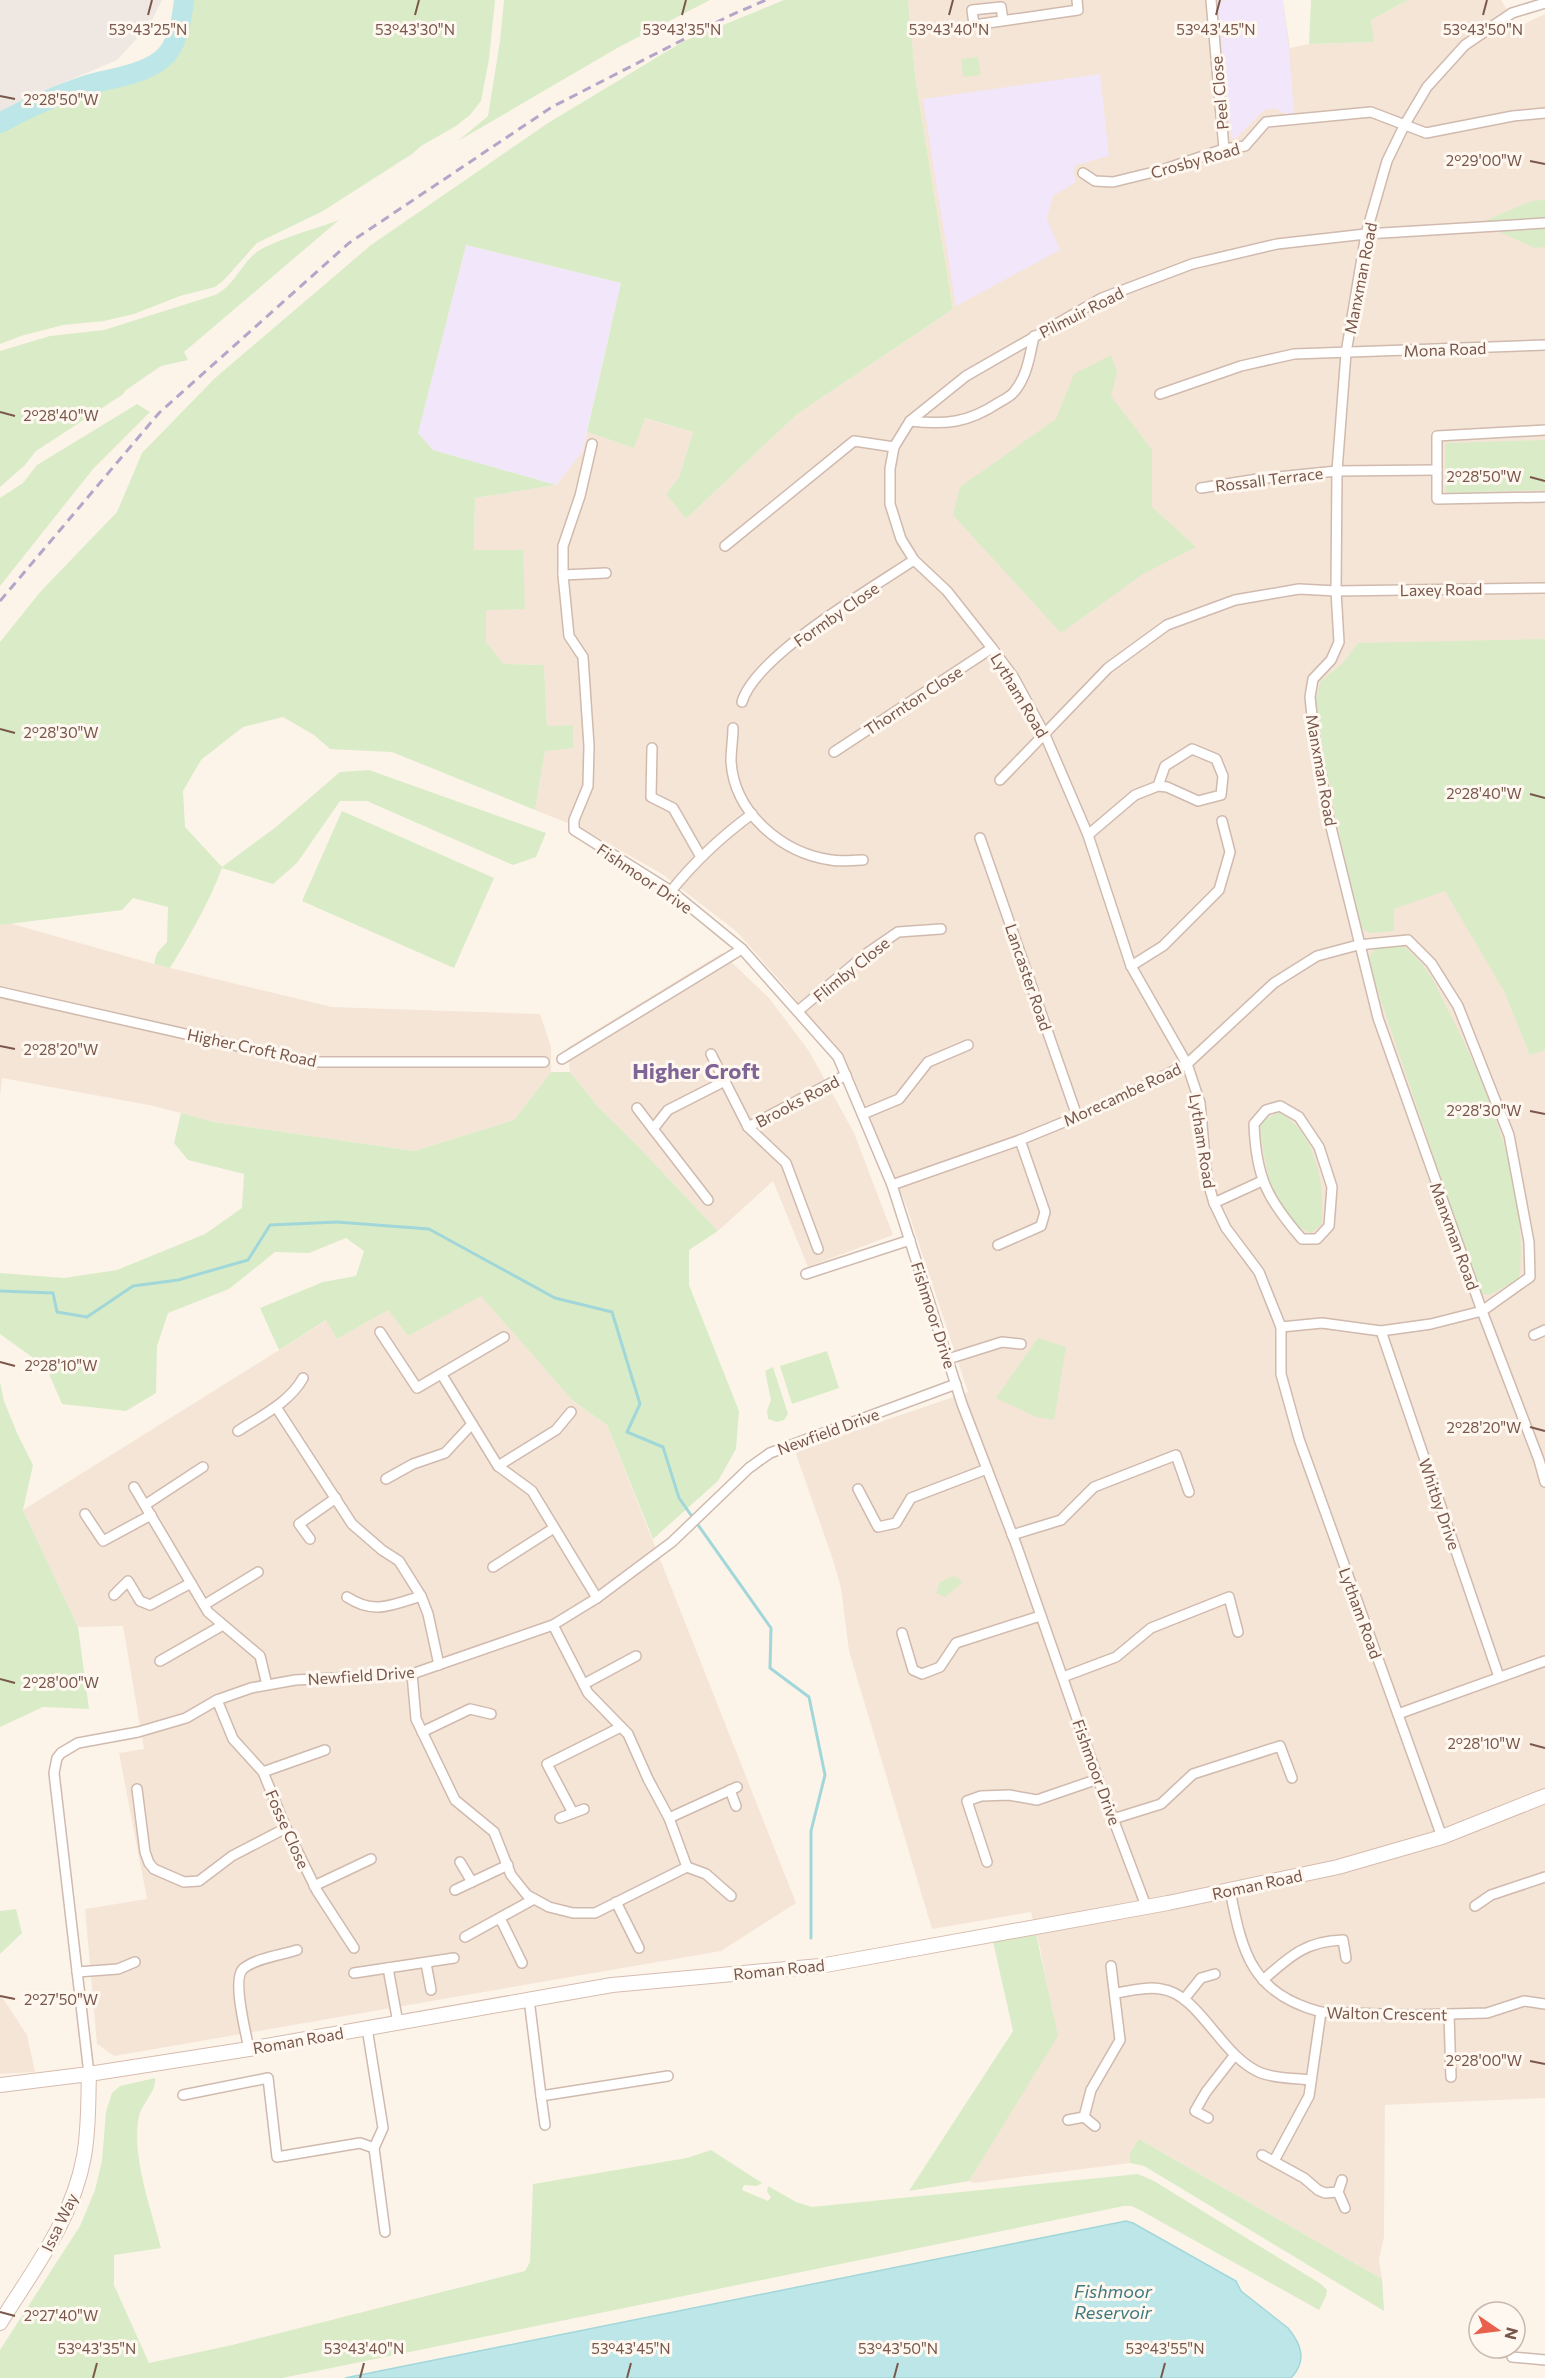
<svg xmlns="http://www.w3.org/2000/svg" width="1545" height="2378" font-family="Commissioner,sans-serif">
<rect width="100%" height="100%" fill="#fdf4e9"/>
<!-- residential -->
<g fill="#f5e5d7">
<path d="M908,0H1283L1290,48L1309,44L1373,42L1371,20L1408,0H1501L1518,27L1545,14V2098L1385,2105L1384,2237L1379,2259L1382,2279L1139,2139L1129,2154L1130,2163L974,2183L969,2181L1057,2036L1040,1948L1031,1912L932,1929L849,1651L841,1588L833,1560L795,1451L968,1392L906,1205L868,1116L835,1051L788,990L737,932L662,874L583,829L535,810L545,751L572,725L547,727L544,665L504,664L486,642V610L474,550L475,498L556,485L582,452L587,432L634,448L644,418L693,432L679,477L666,494L686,519L796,415L953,309L916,83Z"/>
<path d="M9,923L154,964L332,1007L540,1014L551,1047V1072L514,1120L414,1151L214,1122L154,1106L2,1078L0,1096V925Z"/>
<path d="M722,953L769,998L809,1051L854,1133L893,1235L808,1267L773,1181L718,1231L633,1141L599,1108L570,1072L567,1048Z"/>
<path d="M481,1295L572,1400L607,1425L796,1903L721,1951L114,2056L97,2044L85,1909L147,1899L119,1753L144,1749L123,1626L78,1627L23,1510L327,1320L337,1339L388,1310L408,1336Z"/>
<path d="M0,1994L27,2035L35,2072L0,2074Z"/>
</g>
<!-- industrial -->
<path fill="#eee7e2" d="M0,0H162L150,24L117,60L39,93L0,114Z"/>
<!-- education -->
<g fill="#f1e6fa">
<path d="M1227,0H1283L1289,48L1294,113L1286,114L1275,108L1264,110L1235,139L1231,137L1217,2Z"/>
<path d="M1100,74L1109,156L1076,165L1073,170L1076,182L1053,196L1047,219L1060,250L956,306L923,99Z"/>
<path d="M466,245L621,283L582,452L556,485L433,450L418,433Z"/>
</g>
<!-- green -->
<g fill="#d9ecc7">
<path d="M191,0H495L489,59L481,101L470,115L456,126L421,146L412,154L323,211L257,243L223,281L215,287L180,296L134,314L104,321L63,325L21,336L0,344V131C10,125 20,117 31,111C73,91 142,90 173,51C184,37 187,18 191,0Z"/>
<path d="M504,0H710L619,47L458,141L488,116L500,41Z"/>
<path d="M784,0H908L916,83L953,309L796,415L686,519L666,494L679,477L693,432L645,418L634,448L587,432L621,283L466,245L418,433L433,450L556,485L475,498L474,550H523L525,609L486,610V642L504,664L544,665L547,726L573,725V748L545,751L535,810L392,752L330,749L314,735L283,717L243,727L201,760L183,791L185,827L222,867L276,827L340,772L369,770L546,833L536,857L513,865L367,801H340L297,863L273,884L222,868C209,903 190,935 170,968L154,964L157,953L167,942L168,907L133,898L122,910L0,925V642L41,591L117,512L142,453L215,378L371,245L548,123L684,41Z"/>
<path d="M1311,0H1408L1371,20L1374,42L1309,44Z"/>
<path d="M978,57L981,75L963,77L961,59Z"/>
<path d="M1545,200V247L1535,248L1480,223L1531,201Z"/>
<path d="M339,220L184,352L188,360L161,366L126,390L122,395L36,451L24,466L0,487V351L50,336L104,330L215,295C233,286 239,269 253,255C269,241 318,228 339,220Z"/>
<path d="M1111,355L1117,372L1111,396L1152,450V507L1196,547L1143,574L1061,633L953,515L960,487L1056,419L1074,374Z"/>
<path d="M137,404L150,412L93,469L0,586V498L23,483L37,465Z"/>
<path d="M1545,440V490L1446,493L1445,443Z"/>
<path d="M1545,639V1050L1530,1055L1504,991L1445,891L1394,909V931L1370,933L1360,927L1326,772L1316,700L1320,682L1343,663L1358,643Z"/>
<path d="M342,811L494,878L454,968L302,901Z"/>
<path d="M1402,945C1410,952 1419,959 1425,968C1435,980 1441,998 1449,1012C1489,1090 1530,1190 1519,1279L1489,1295L1480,1293L1367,959L1376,948Z"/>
<path d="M551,1072H570L599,1108L633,1141L718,1231L689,1250V1285L739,1411L736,1449L718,1481L653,1539L607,1425L572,1400L481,1296L408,1336L388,1310L337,1339L326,1320L279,1350L260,1308L323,1282L356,1276L364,1251L346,1238L309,1253L275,1252L229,1289L168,1313L157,1346L156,1393L126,1411L62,1404L46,1367L0,1334V1273L64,1278L117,1270L205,1234L242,1208L244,1174L188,1160L174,1143L181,1113L214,1122L414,1151L514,1120Z"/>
<path d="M1279,1112C1317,1134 1324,1183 1322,1224L1311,1233C1271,1219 1263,1159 1260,1122Z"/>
<path d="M1038,1338L1066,1347L1054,1420L1036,1417L996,1398Z"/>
<path d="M827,1351L839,1388L792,1404L780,1366Z"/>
<path d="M773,1367L788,1414L784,1420L777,1422L768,1419L767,1411L771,1400L765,1371Z"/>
<path d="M0,1382L4,1401L17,1433L33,1465L23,1510L78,1627L89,1709L43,1707L0,1727Z"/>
<path d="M954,1576L963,1582L945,1597L936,1593L940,1582Z"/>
<path d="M16,1909L22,1933L0,1954V1911Z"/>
<path d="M1035,1929L1058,2036L969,2181L909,2191L1013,2031L992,1937Z"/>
<path d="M155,2078C157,2091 142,2103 139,2116C131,2156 151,2208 161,2248L114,2255V2285L149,2363L232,2345L525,2271L530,2262L533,2184L687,2158L711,2150L762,2183L757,2186L744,2185L742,2190L768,2201L771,2197L767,2192L768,2186L796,2202L812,2207L1138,2174L1154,2181L1321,2284L1327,2290L1326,2296L1319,2310L1140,2210L1131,2206H1124L282,2378H0V2350L80,2226L95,2190L102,2161L106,2112L112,2093L120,2086Z"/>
<path d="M1139,2139L1382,2279L1384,2311L1154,2172L1144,2166L1130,2163L1129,2154Z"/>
</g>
<!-- water -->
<path fill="#bce6e8" stroke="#a2d7da" stroke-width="1.5" d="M1126,2221L1133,2223L1236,2281L1241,2291L1288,2328C1302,2345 1307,2361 1291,2378H345Z"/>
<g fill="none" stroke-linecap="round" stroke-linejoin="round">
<!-- stream -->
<path stroke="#a2d7da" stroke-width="3" d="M0,1291L53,1293L57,1312L87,1317L133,1286L178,1280L248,1260L270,1225L337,1222L429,1229L555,1298L612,1312L640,1404L627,1432L663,1447L679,1498L771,1628L770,1668L809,1697L825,1775L811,1831V1938"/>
<!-- river -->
<path stroke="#bce6e8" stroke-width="20" d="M0,123C27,108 55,96 84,86C109,78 141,76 162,59C178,46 182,19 184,0"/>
<defs>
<g id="street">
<path d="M1211,0L1224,149"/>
<path d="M1545,3L1512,13L1465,45L1427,87L1405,124L1387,161L1366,234L1346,353L1337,471L1336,591L1339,642L1331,660L1313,679L1310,697L1314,734L1329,819L1378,1018L1482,1311L1539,1460L1545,1482"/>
<path d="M1003,21L1001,7L972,10L974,25L1078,10L1077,0"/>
<path d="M1083,173L1095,181L1113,182L1162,170L1224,149L1245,146L1266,122L1371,112L1426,133L1513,116L1545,113"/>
<path d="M1160,394L1241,366L1294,354L1545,345"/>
<path d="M910,421C945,425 968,423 998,403C1003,400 1010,397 1014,392C1027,377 1030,355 1034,336"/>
<path d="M1545,430L1437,436V499L1545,497"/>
<path d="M592,444L580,496L563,546V575L569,636L583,657L589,746L588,786L574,820V830L671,891L742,949L838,1057L892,1185L962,1404L1017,1547L1098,1779L1146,1906"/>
<path d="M1201,488L1258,479L1337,471L1437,470"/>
<path d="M725,546L854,441L894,447"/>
<path d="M563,575L606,573"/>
<path d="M742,702C755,656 872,588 914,560"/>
<path d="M733,728C733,739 731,750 731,761C734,813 782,853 831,860C841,862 853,860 863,860"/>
<path d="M652,748L651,797L673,808L701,857"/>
<path d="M834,752L992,648"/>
<path d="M1000,780L1108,668L1167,625L1235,600L1299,589L1336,591L1545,588"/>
<path d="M1088,835L1135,795L1158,786L1167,787L1198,801L1221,795L1223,776L1216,759L1192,749L1165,766L1158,786"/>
<path d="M980,838L1077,1116"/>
<path d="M671,891C695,861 722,836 752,814"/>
<path d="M1131,966L1163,946L1219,890L1230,852L1222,821"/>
<path d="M0,992L309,1062H544"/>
<path d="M798,1011L866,954L898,932L941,929"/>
<path d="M711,1054L748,1127L846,1075"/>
<path d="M562,1059L742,949"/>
<path d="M1280,1106L1299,1117L1319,1147L1332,1187L1329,1226L1317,1239H1302C1267,1199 1256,1177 1254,1124L1266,1110Z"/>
<path d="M637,1108L653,1129L668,1110L725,1081"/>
<path d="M863,1114L899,1099L928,1062L968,1045"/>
<path d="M748,1127L786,1163L818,1249"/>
<path d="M653,1129L708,1200"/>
<path d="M892,1185L1020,1140L1108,1104L1187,1064L1274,983L1317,956L1358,945L1408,940L1431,963L1458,1006L1509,1135L1529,1242L1530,1277L1482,1311L1431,1324L1381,1331L1322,1323L1281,1327"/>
<path d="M1214,1203L1262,1181"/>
<path d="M998,1245L1041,1226L1045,1212L1020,1140"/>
<path d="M806,1274L910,1240"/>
<path d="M1381,1331L1499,1677"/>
<path d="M380,1332L417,1388L504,1337"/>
<path d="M1534,1335L1545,1330"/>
<path d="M948,1359L1002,1342L1021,1344"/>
<path d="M442,1375L498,1466L532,1491L597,1598"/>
<path d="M276,1407L352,1524L382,1550L399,1561L421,1596L428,1614L439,1665"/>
<path d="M238,1431C261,1416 290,1402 303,1378"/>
<path d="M498,1466L556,1430L571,1412"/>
<path d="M386,1479L413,1464L445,1453L472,1424"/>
<path d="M134,1487L208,1612L260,1656L267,1685"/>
<path d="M858,1489L878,1527L896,1523L911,1498L987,1469"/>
<path d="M145,1505L203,1467"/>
<path d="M85,1514L103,1541L151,1515"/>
<path d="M1012,1535L1061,1520L1094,1487L1176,1455L1189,1492"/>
<path d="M310,1539L299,1524L336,1498"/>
<path d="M493,1567L554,1528"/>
<path d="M114,1595L128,1581L140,1601L150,1605L191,1583"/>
<path d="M347,1597C374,1615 392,1605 421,1596"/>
<path d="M204,1605L258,1572"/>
<path d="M902,1633L913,1670L922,1674L940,1667L956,1643L1040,1616"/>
<path d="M160,1661L223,1625"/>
<path d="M412,1674L416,1719L455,1800L494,1832L511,1875L527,1895L549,1907L573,1913H595L687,1867L669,1818L648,1779L628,1734L588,1693L553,1625"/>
<path d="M1063,1677L1116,1657L1151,1628L1229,1597L1238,1632"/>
<path d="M584,1684L636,1656"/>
<path d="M217,1700L233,1739L263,1772L286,1828L317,1891L354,1948"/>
<path d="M1398,1714L1545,1661"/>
<path d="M422,1732L470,1709L491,1714"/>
<path d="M263,1772L325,1750"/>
<path d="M137,1789L145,1852L149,1863L154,1869L184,1882L199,1881L232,1856L286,1828"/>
<path d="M730,1790L736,1806"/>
<path d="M573,1813L547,1764L621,1727"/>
<path d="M560,1818L584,1809"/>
<path d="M669,1818L737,1787"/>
<path d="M1113,1819L1161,1804L1193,1774L1280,1746L1292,1778"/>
<path d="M1442,1837L1299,1439L1281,1374V1327L1259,1272L1226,1228L1214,1203L1207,1179L1200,1103L1187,1064L1131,966L1088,835L1045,735L1014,678L992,648L947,591L914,560L901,539L890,504V469L894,447L910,421L966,376L1102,298L1192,264L1277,244L1366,234L1545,223"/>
<path d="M460,1862L472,1882"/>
<path d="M987,1862L967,1801L981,1796L1009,1795L1037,1800L1098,1779"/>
<path d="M687,1867L706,1874L731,1896"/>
<path d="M314,1886L371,1859"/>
<path d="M455,1890L508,1865"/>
<path d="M1230,1890C1242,1953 1252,1994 1321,2012L1410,2015L1487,2013L1524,2001L1545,2004"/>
<path d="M616,1902L639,1948"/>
<path d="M1475,1906L1491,1895L1545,1877"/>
<path d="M500,1918L522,1963"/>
<path d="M465,1937L534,1899"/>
<path d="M426,1963L431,1990"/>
<path d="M388,1968L398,2023"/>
<path d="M77,1972L118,1969L135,1962"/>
<path d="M354,1973L454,1958"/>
<path d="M1263,1980C1290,1956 1306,1941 1343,1940L1346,1958"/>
<path d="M1116,1993C1130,1991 1147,1986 1161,1989C1200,1994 1220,2056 1261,2073C1277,2079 1295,2078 1311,2080"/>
<path d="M1185,1998L1201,1978L1215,1974"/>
<path d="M529,1999L541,2096L668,2076"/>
<path d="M1449,2014L1451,2077"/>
<path d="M367,2028L383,2128L374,2148L385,2232"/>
<path d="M249,2049C246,2033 231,1977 244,1968C257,1958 281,1955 297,1950"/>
<path d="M89,2074L54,1773L57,1758L61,1753L78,1743L138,1732L186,1718L217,1700L251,1688L295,1680L412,1674L553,1625L597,1598L672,1542L749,1468L770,1453L956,1384"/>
<path d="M183,2095L268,2078L277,2157L360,2143L374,2148"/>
<path d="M541,2096L545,2125"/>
<path d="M1084,2117L1091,2090L1120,2040L1111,1966"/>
<path d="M1208,2118L1195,2111L1206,2092L1234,2056"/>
<path d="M1068,2120L1084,2117L1095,2126"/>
<path d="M1262,2155L1304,2178L1318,2190L1325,2193L1338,2192"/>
<path d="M1274,2161L1309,2096L1321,2012"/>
<path d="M1342,2180L1338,2192L1345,2208"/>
<path d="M1512,2357L1545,2360"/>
</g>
<g id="secondary">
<path d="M0,2085L89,2074L249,2049L612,1985L820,1966L1168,1903L1338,1867L1442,1837L1545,1796"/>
<path d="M0,2323C33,2270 73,2219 84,2156C89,2129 88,2102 89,2074"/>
</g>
</defs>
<!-- street casing -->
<use href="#street" stroke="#d0baae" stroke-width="12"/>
<!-- secondary casing -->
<use href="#secondary" stroke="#d6bcae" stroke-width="16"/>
<!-- street -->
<use href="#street" stroke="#fff" stroke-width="9"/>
<!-- secondary -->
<use href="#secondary" stroke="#fff" stroke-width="14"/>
<!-- rail -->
<path stroke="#b5a6c9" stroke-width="3" stroke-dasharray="9 6" stroke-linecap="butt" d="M0,601L159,413L349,243L552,107L729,16L766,0"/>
</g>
<!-- ticks -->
<path fill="none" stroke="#79574b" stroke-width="2" d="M148,15L152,0M415,15L419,0M682,15L686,0M949,15L953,0M1216,15L1220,0M1483,15L1487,0M0,96L15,99M1530,161L1545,164M0,412L15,416M1530,477L1545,481M0,729L15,733M1530,794L1545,798M0,1046L15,1049M1530,1111L1545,1114M0,1362L15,1366M1530,1427L1545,1431M0,1679L15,1683M1530,1744L1545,1748M0,1996L15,1999M1530,2061L1545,2064M0,2312L15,2316M93,2378L97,2363M360,2378L364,2363M627,2378L631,2363M894,2378L898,2363M1161,2378L1165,2363"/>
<g text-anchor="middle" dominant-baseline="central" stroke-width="6" stroke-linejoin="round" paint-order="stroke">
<!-- street labels -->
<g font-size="16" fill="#79574b" stroke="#fff8f0">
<text transform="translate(1219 93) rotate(-95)">Peel Close</text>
<text transform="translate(1195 160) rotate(-16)">Crosby Road</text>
<text transform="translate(1360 278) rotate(-79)">Manxman Road</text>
<text transform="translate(1081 312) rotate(-27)">Pilmuir Road</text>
<text transform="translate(1445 349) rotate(-2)">Mona Road</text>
<text transform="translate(1269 479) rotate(-7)">Rossall Terrace</text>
<text transform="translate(1441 589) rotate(-1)">Laxey Road</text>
<text transform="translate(836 614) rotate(-35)">Formby Close</text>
<text transform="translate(1020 695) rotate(59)">Lytham Road</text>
<text transform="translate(913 700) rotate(-33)">Thornton Close</text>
<text transform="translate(1322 770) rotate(80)">Manxman Road</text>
<text transform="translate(645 878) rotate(34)">Fishmoor Drive</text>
<text transform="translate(851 969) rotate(-39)">Flimby Close</text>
<text transform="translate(1029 977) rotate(71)">Lancaster Road</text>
<text transform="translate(252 1047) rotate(12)">Higher Croft Road</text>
<text transform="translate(1122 1094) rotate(-25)">Morecambe Road</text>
<text transform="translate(797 1101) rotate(-28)">Brooks Road</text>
<text transform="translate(1203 1141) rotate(81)">Lytham Road</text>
<text transform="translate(1455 1236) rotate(70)">Manxman Road</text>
<text transform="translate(934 1315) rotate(72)">Fishmoor Drive</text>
<text transform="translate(828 1431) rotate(-20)">Newfield Drive</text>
<text transform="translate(1440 1504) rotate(71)">Whitby Drive</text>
<text transform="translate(1361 1613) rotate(70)">Lytham Road</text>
<text transform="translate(361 1675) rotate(-4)">Newfield Drive</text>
<text transform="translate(1097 1772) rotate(70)">Fishmoor Drive</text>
<text transform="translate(288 1829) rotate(66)">Fosse Close</text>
<text transform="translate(1257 1884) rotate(-12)">Roman Road</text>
<text transform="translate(779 1969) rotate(-6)">Roman Road</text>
<text transform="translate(1387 2013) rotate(1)">Walton Crescent</text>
<text transform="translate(298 2040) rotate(-10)">Roman Road</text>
<text transform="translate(59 2222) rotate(-64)">Issa Way</text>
</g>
<!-- water labels -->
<g font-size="18" font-style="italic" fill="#3e797e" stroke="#fff8f0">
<text x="1113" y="2291">Fishmoor<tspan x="1113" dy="21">Reservoir</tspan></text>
</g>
<!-- district labels -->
<g font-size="22" font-weight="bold" fill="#7f6495" stroke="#fff8f0">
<text x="696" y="1070">Higher Croft</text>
</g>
</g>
<g font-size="15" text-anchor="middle" fill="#79574b" stroke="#fff8f0" stroke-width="6" stroke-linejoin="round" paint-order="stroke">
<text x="148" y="35">53°43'25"N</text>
<text x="415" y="35">53°43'30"N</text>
<text x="682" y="35">53°43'35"N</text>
<text x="949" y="35">53°43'40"N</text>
<text x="1216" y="35">53°43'45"N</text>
<text x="1483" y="35">53°43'50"N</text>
<text x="61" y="105">2°28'50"W</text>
<text x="1484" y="166">2°29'00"W</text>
<text x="61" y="421">2°28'40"W</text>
<text x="1484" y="482">2°28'50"W</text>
<text x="61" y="738">2°28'30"W</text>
<text x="1484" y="799">2°28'40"W</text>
<text x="61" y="1055">2°28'20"W</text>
<text x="1484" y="1116">2°28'30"W</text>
<text x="61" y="1371">2°28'10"W</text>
<text x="1484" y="1433">2°28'20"W</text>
<text x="61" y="1688">2°28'00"W</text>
<text x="1484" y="1749">2°28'10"W</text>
<text x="61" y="2005">2°27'50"W</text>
<text x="1484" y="2066">2°28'00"W</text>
<text x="61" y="2321">2°27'40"W</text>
<text x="97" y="2354">53°43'35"N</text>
<text x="364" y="2354">53°43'40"N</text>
<text x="631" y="2354">53°43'45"N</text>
<text x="898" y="2354">53°43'50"N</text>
<text x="1165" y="2354">53°43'55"N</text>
</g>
<!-- north arrow -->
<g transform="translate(1497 2330) rotate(104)"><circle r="28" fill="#fff8f0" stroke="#c9b8ae" stroke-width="1.5"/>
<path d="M0-4.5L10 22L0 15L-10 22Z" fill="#e9614c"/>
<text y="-9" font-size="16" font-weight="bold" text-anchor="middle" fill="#79574b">N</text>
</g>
</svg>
